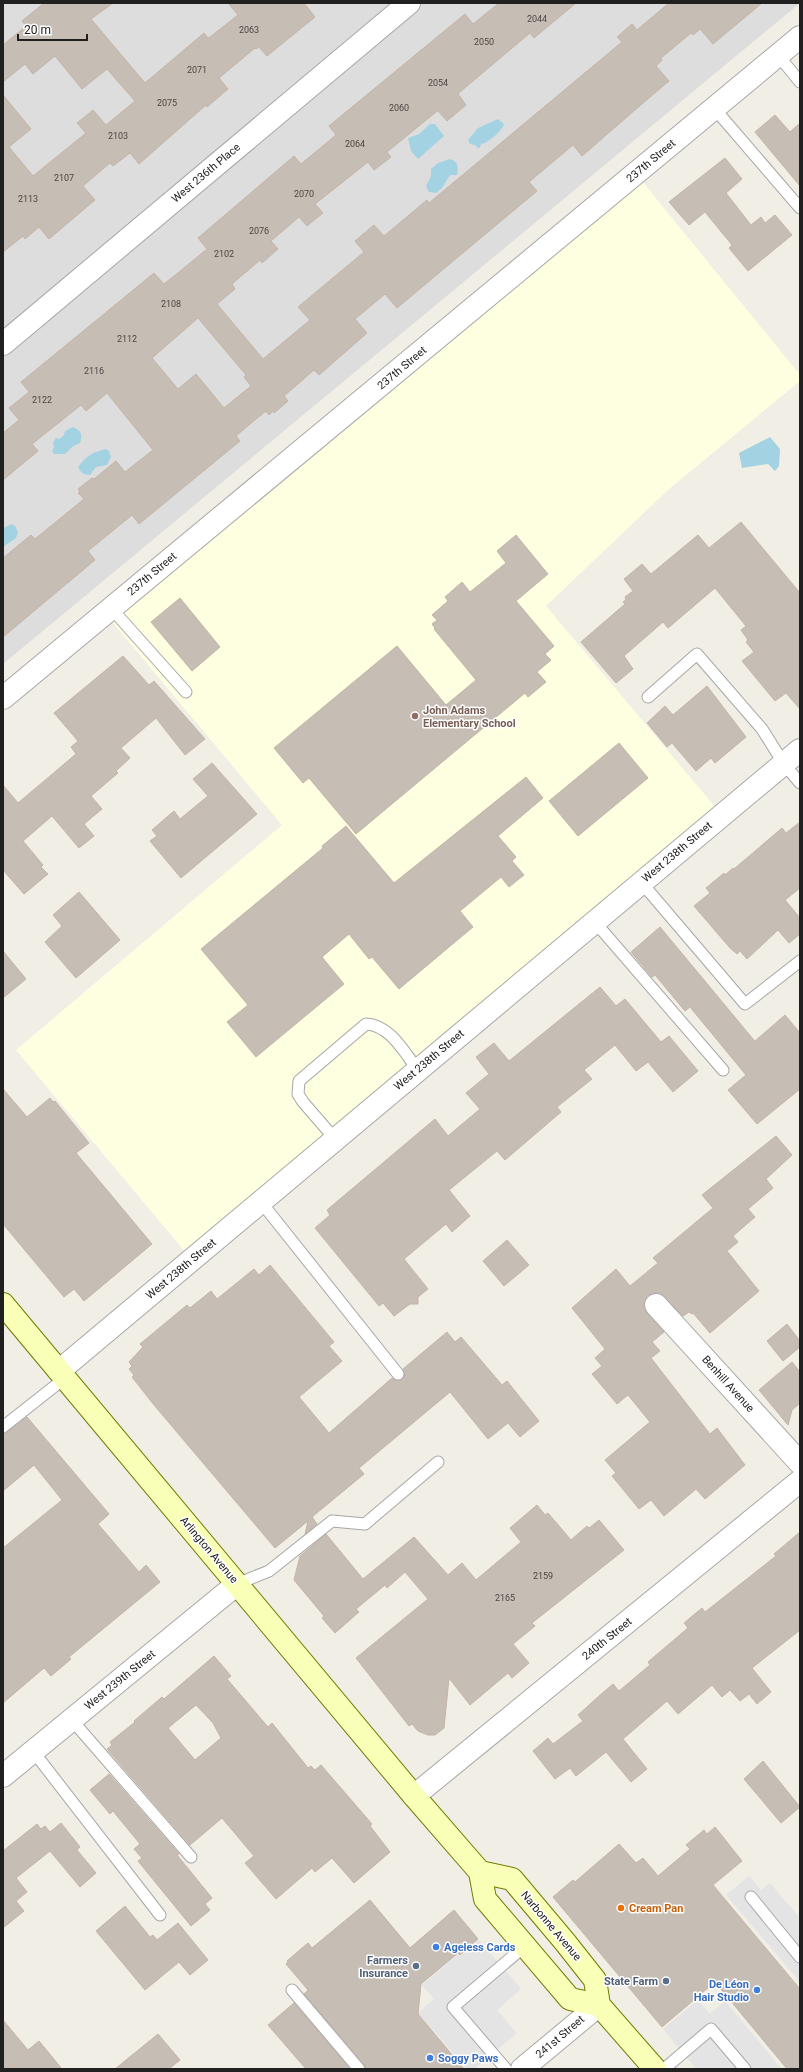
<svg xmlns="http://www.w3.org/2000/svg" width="803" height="2072" font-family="Roboto,sans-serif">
<rect width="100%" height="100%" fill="#f1eee6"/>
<!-- residential -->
<path fill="#dedddd" d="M3,3H800L3,664Z"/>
<!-- education -->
<path fill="#feffe1" d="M637,175L800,375V381L669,489L546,606L722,815L186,1253L16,1050L282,825L108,617Z"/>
<!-- parking -->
<g fill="#e4e4e4">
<path d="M749,1876L761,1890L770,1883L800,1918V1982L726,1895Z"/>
<path d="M479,1940L521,1989L497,2010L517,2033L475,2069H467L418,2013L434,1999L422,1985L458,1954L460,1956Z"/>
<path d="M698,2000L710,2014L725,2001L782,2069H696L663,2029Z"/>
</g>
<!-- water -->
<g fill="#a3d3e2">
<path d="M498,119L504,124C503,130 487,144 481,144L479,149L475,145L470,144L468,140L478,128Z"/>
<path d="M430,124H435L444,136L418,159L411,151L408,138L419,134Z"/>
<path d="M450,159C458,161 459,168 457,175H450L442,188L436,193L429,192L426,186L431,176V169L438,163Z"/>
<path d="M73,427C81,430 83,435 80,443L73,446L65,454H54L52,451L54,447L53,443L56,438L59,439L64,435L65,431Z"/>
<path d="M770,437L780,449L779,466L775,471L768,464L742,468L739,453Z"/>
<path d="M106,449L109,451L111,457L107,465L96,467L90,475C84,475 80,472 78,467C86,456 93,452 106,449Z"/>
<path d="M12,524L15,526L18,532L16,538L3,547V528Z"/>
</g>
<!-- building -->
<g fill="#c6bdb5" stroke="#c5b4a7" fill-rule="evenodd">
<path d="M44,3H113L91,19L145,83L204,33L208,38L210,37L238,15L228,3H304L315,17L267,56L259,47L256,49L255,48L219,78L228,89L207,107L206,105L139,164L130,153L113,166L110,163L83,186L95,200L49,239L39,227L25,239L23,236L3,252V95L31,129L9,147L33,176L86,133L77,123L93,110L106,125L135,101L107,69L82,89L55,56L33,74L25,64L3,82V45L26,26L22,21Z"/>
<path d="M499,3H576L534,38L530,33L460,92L458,94L466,105L447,121L438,111L436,112L387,152L391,157L374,170L368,162L315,204L323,213L307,226L299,217L271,241L278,249L262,263L260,260L232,284L235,289L217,304L263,359L310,320L298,307L364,252L355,241L374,225L384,236L427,200L429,203L622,42L617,37L632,24L637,30L669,3H762L713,44L700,29L693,35L691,33L661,58L662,60L656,66L669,81L643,103L582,156L573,145L529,182L537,191L397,308L385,294L355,319L367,333L319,375L314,370L284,396L288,401L274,413L273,411L269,415L266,411L250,424L236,436L240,441L139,524L132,515L88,551L95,560L3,637V558L31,535L35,539L84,499L78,493L80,491L78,489L92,478L94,479L116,461L125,472L153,450L107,393L86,411L81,405L32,444L38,451L3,480V433L19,420L9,408L29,392L21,382L154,273L164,284L179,272L207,249L198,238L294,156L301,164L336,135L329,126L465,14L473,24ZM198,318L246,375L244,377L251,386L224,408L196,374L178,389L152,358Z"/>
<path d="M775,115L790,132L800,123V186L755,132Z"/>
<path d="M725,158L742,179L726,193L751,225L761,217L765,223L775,215L792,235L748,271L729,248L732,245L705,212L689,225L669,202Z"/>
<path d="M741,522L800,593V709L786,693L775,701L742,661L754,652L746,642L748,640L741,630L746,626L715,588L668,628L663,622L624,656L633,669L616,683L581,642L625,604L623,602L626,600L625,597L633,591L624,579L642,564L651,574L698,535L709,548Z"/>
<path d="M516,535L548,574L516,601L554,646L545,654L551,660L537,672L546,682L528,697L525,693L356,834L309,778L303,783L274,748L397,646L446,705L476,680L434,629L435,628L432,624L437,620L432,615L448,601L445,597L462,582L470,592L506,563L497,551Z"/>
<path d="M180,598L220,647L192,671L151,622Z"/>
<path d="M123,656L149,685L154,681L205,739L185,755L156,718L121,748L130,758L116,771L118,773L91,796L102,809L84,824L94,836L79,848L52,816L23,841L43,865L41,867L48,874L24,894L3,870V785L18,803L76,754L71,747L78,741L54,713Z"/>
<path d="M707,686L746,737L715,763L711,758L696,771L672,743L667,747L647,723L665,706L673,715Z"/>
<path d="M619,743L648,778L578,836L549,801Z"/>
<path d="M212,763L257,814L181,878L150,841L157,836L152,830L174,811L180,819L208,796L193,779Z"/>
<path d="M526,777L543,798L498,836L516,857L512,861L524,875L509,887L501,877L460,911L473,927L399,989L372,957L369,959L349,934L322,957L344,984L256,1057L227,1022L248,1005L201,949L323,848L322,846L346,826L394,883Z"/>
<path d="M800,822V888L785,900L800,918V934L789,943L778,930L747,959L740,951L737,954L730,948L694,906L710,893L706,888L724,873L725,875L733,868L734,869L782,828L786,833Z"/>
<path d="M79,892L120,940L76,978L45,942L62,926L53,915Z"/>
<path d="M660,927L753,1039L755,1041L785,1015L800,1033V1089L757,1124L728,1090L746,1075L690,1007L685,1011L655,975L652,977L631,952Z"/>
<path d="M3,951L26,979L3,998Z"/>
<path d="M600,987L616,1006L625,999L661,1042L669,1036L698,1071L673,1092L648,1062L636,1071L615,1045L584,1070L592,1079L557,1107L561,1112L505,1160L497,1151L449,1190L470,1216L452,1232L446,1224L404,1259L428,1289L418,1297V1304H410L394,1316L383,1303L379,1306L315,1228L330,1215L327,1210L435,1119L448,1136L480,1109L466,1093L489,1074L476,1057L494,1043L509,1061Z"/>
<path d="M3,1089L27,1117L50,1098L53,1102L55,1101L89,1143L76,1153L152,1244L84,1301L74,1289L64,1297L3,1224Z"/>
<path d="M776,1136L792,1155L766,1179L773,1188L748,1209L755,1217L733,1236L738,1242L727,1251L759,1291L710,1333L693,1313L692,1314L689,1312L683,1316L660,1293H653L647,1296L644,1302V1308L647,1313L664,1332L652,1342L660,1351L651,1358L710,1434L717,1428L745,1465L705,1499L696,1489L664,1516L651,1500L639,1509L612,1476L616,1473L605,1460L650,1422L628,1395L617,1404L592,1374L602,1366L595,1358L605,1349L572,1308L616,1269L630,1286L658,1263L653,1258L713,1208L702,1195Z"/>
<path d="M507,1240L529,1265L504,1286L483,1261Z"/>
<path d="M270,1265L334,1342L329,1346L342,1361L299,1397L329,1433L392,1378L399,1381L403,1379L405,1373L403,1369L447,1332L455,1342L461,1337L502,1385L507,1381L539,1421L520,1437L508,1423L488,1439L450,1392L359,1468L364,1474L312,1517L317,1524L305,1534L308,1521L275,1548L154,1405L132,1377L134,1375L129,1369L132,1366L129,1362L143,1347L140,1344L187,1305L190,1308L211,1291L217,1299L254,1269L259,1275Z"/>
<path d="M787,1324L800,1341V1347L783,1361L767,1341Z"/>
<path d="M792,1362L800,1372V1403L792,1410L788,1425L759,1390Z"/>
<path d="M27,1417L109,1514L98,1524L139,1572L146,1565L160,1582L69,1657L71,1659L51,1676L44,1668L3,1703V1548L62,1500L34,1465L3,1491V1435Z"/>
<path d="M537,1505L545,1515L548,1513L571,1540L587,1526L589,1528L599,1520L624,1550L532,1623L535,1626L513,1644L529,1663L512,1678L508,1673L470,1705L449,1678L444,1728L435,1735H428L418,1731L412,1724L409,1726L356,1658L428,1599L405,1572L387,1588L385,1585L356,1609L359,1612L335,1633L322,1618L324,1616L294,1580L300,1556L326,1534L363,1579L414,1537L448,1575L462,1563L476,1580L521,1542L510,1528Z"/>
<path d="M800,1532V1630L752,1668L771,1692L757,1704L749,1694L740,1701L730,1690L722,1697L712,1685L678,1714L667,1701L623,1739L647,1769L631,1782L606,1752L576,1776L570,1768L555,1779L533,1751L548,1738L553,1744L583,1721L578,1715L599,1696L613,1684L619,1691L650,1665L648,1662L688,1628L684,1623L702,1608L705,1612L776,1556L774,1554Z"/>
<path d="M214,1656L231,1676L227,1679L268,1727L272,1723L308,1768L311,1766L315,1770L321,1765L372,1824L370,1826L390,1852L354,1883L332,1858L315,1872L312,1868L276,1899L245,1863L254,1856L222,1818L190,1845L107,1749L112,1745L110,1742L135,1722L134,1721L162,1697L164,1699ZM196,1705L213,1723L221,1738L195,1760L168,1728Z"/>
<path d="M763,1761L800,1807L781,1823L744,1779Z"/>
<path d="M109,1774L179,1854L177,1855L212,1898L205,1904L210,1910L191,1926L138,1861L142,1858L134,1849L140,1844L113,1811L110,1814L90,1790Z"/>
<path d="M61,1823L80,1847L77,1850L96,1873L80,1887L50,1851L16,1878L27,1892L16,1901L24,1911L3,1928V1851L37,1824L41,1829L45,1826L50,1832Z"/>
<path d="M715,1827L742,1861L713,1885L800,1989V2069H787L715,1982L662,2027L553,1897L573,1880L575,1882L619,1844L636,1863L643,1858L658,1876L690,1849L686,1845L704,1830L707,1834Z"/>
<path d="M370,1900L410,1948L454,1910L478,1939L460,1955L458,1953L421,1984L418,2014L464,2069H366L364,2064L304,1994L308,1990L286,1964L288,1962L287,1961L308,1943L312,1948Z"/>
<path d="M125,1906L150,1937L153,1935L157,1940L178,1923L208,1960L190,1975L179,1962L145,1990L96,1931Z"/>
<path d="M294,2003L350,2069H306L268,2025Z"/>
<path d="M3,2020L28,2050L39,2041L62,2069H3Z"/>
<path d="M158,2034L180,2060L169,2069H115Z"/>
</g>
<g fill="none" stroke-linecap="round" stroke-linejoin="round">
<defs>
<g id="service">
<path d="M778,55L800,82"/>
<path d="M714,108L800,208"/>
<path d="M111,608L186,692"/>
<path d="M648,697L697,654L762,729L784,764L800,783"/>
<path d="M641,882L745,1004L800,961"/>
<path d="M594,921L723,1070"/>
<path d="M335,1139L303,1102L298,1094L299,1081L366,1024C390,1025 404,1052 418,1070"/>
<path d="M261,1202L398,1374"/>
<path d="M3,1427L65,1378"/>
<path d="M237,1584L269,1571L332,1521L365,1524L438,1462"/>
<path d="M71,1719L191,1857"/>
<path d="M33,1751L160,1915"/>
<path d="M751,1897L800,1957"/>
<path d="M292,1990L359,2069"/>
<path d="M506,2069L453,2007L525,1946"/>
<path d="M664,2069L711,2029L745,2069"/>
</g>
<g id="minor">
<path d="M3,344L409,3"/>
<path d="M3,698L800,37"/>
<path d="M656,1305L800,1463"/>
<path d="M59,1371L800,750"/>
<path d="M3,1776L237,1584"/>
<path d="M414,1796L800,1481"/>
<path d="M522,2069L599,2005"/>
</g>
<g id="secondary">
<path d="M3,1304L414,1796L480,1872L485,1899L570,1999L599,2005"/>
<path d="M480,1872L512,1879L565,1942L595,1980L599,2005L655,2069"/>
</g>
</defs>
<!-- service casing -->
<use href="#service" stroke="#a7a7a7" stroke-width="13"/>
<!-- minor casing -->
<use href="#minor" stroke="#a7a7a7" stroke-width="24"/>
<!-- secondary casing -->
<use href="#secondary" stroke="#6e7e00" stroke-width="24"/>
<!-- service -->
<use href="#service" stroke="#fff" stroke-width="11"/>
<!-- minor -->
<use href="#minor" stroke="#fff" stroke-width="22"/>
<!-- secondary -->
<use href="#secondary" stroke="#faffb7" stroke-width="22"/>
</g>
<!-- markers -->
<circle fill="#8d6e63" stroke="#fff" stroke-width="1.5" cx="415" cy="716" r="4"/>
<circle fill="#e8710a" stroke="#fff" stroke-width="1.5" cx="621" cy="1908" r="4"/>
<g fill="#3f7fe0" stroke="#fff" stroke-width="1.5">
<circle cx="436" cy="1947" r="4"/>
<circle cx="757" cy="1990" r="4"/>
<circle cx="430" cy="2058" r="4"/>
</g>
<g fill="#5c6f8a" stroke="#fff" stroke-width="1.5">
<circle cx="416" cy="1966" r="4"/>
<circle cx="666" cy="1981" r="4"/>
</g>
<g text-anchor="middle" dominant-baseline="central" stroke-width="3" stroke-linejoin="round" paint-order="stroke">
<!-- number labels -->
<g font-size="9" fill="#4a4745">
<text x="537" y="19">2044</text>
<text x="249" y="30">2063</text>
<text x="484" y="42">2050</text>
<text x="197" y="70">2071</text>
<text x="438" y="83">2054</text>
<text x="167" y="103">2075</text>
<text x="399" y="108">2060</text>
<text x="118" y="136">2103</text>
<text x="355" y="144">2064</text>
<text x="64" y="178">2107</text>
<text x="304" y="194">2070</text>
<text x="28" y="199">2113</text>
<text x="259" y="231">2076</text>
<text x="224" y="254">2102</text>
<text x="171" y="304">2108</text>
<text x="127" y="339">2112</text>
<text x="94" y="371">2116</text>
<text x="42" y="400">2122</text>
<text x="543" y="1576">2159</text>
<text x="505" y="1598">2165</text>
</g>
<!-- street labels -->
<g font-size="11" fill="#202020" stroke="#fff">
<text transform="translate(651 161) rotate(-40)">237th Street</text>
<text transform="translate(206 173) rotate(-40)">West 236th Place</text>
<text transform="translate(402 368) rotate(-40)">237th Street</text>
<text transform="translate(152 574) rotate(-40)">237th Street</text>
<text transform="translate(677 852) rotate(-40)">West 238th Street</text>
<text transform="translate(429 1060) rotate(-40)">West 238th Street</text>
<text transform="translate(181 1269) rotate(-40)">West 238th Street</text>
<text transform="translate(728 1384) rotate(48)">Benhill Avenue</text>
<text transform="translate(209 1550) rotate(50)">Arlington Avenue</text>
<text transform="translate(607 1639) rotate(-39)">240th Street</text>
<text transform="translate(120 1680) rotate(-39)">West 239th Street</text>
<text transform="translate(551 1926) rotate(50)">Narbonne Avenue</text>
<text transform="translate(560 2037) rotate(-40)">241st Street</text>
</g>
<!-- education labels -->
<g font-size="11" font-weight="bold" fill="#785e54" stroke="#fff" text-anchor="start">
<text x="423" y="710">John Adams<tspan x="423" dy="13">Elementary School</tspan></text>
</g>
<!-- food labels -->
<g font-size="11" font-weight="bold" fill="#c56008" stroke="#fff" text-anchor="start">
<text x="629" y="1908">Cream Pan</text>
</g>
<!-- shop labels -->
<g font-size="11" font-weight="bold" fill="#366cbe" stroke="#fff" text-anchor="start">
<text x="444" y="1947">Ageless Cards</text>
<text x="749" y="1984" text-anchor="end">De Léon<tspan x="749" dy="13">Hair Studio</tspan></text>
<text x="438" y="2058">Soggy Paws</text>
</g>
<!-- service labels -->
<g font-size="11" font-weight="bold" fill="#4e5e75" stroke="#fff" text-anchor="end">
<text x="408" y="1960">Farmers<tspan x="408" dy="13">Insurance</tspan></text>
<text x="658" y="1981">State Farm</text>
</g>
</g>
<!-- border -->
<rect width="803" height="2072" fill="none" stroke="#202020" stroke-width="8"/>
<!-- scale -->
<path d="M18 34v6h69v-6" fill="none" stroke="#202020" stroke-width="2"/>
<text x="24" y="34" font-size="12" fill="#202020" stroke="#ffffff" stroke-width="3" paint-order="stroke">20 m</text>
</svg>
